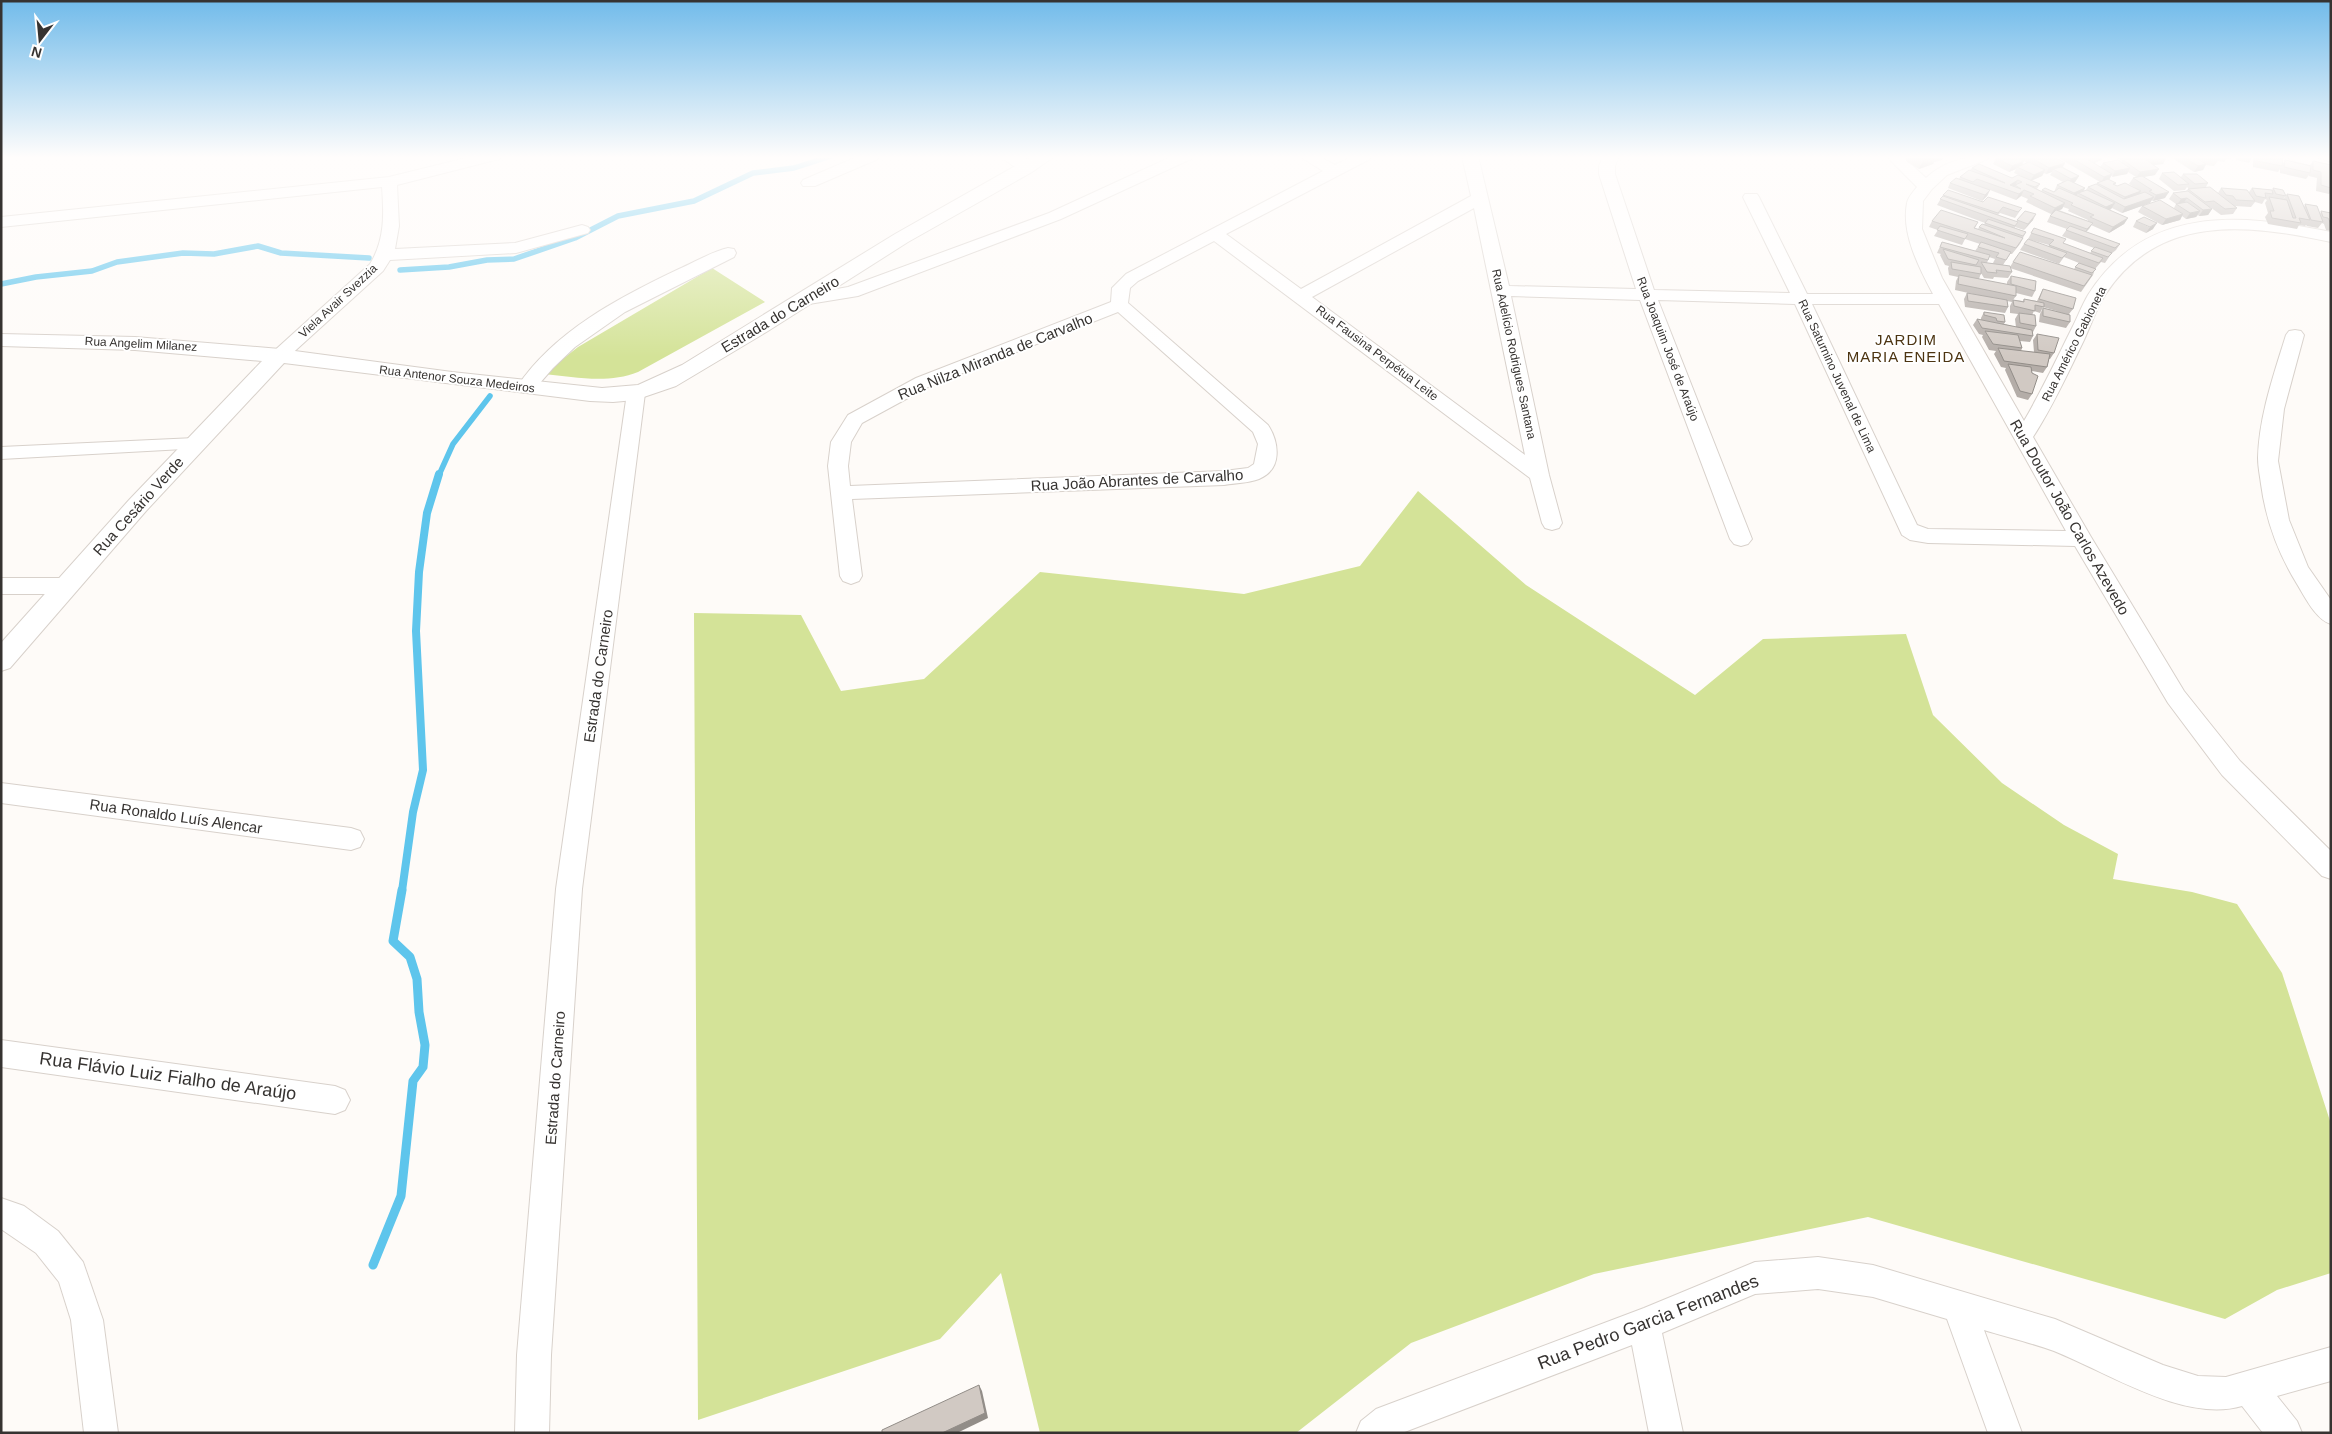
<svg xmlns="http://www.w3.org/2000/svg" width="2332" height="1434" font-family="Arial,sans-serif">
<rect width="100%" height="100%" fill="#fefbf8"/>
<!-- green -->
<g fill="#d4e398">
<path d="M712,268L765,302L638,372C608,384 575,377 544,374L578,347Z"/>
<path d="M1418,491L1526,585L1695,695L1763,639L1906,634L1933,715L2002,783L2064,825L2118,854L2113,879L2192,892L2237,904L2282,973L2331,1124V1273L2277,1290L2225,1319L1868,1217L1594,1274L1411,1343L1296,1433H1040L1001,1273L940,1339L698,1420L694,613L801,615L841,691L924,679L1040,572L1244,594L1360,566Z"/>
</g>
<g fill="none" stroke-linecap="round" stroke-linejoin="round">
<!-- stream-far2 -->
<g stroke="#5ec5ec" stroke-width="5.5">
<path d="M400,270L449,267L487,260L514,259L575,238L618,216L694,201L753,173L794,168L831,156"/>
<path d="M1,284L36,277L92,271L117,262L183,253L214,254L258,246L281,253L369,258"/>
<path d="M439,475L453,444L490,396"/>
</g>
<!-- stream-far1 -->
<path stroke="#5ec5ec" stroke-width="8" d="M402,891L413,812L423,770L416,631L419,572L427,513L439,474"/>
<!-- stream -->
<path stroke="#5ec5ec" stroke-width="9" d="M373,1265L401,1196L413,1081L423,1067L425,1045L419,1012L417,979L410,957L393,941L402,890"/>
<defs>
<g id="minor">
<path d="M474,156H501L499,159L397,185L399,226L395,249L515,243L582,225L588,227L590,230L588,233L516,253L390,260L383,271L286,359H274L271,355L274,351L370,264C385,240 384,214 382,187L1,227V217L389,177Z"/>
<path d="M859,156H880L878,159L815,186H803L801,183L803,180Z"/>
<path d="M1002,156H1021L1037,167L1035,170C1024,173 1008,165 1002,156Z"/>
<path d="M1173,156H1193L1191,159L1061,219L858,296L809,304L803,303L800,299L803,295L809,294L848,287L1049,213Z"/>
<path d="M1299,156H1318L1335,165L1353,156H1372L1370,159L1226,234L1301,289L1471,196L1462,156H1478L1509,286L1636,289L1599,174V166L1603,156H1619L1615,166V174L1654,290L1790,293L1743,197L1745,194H1757L1759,197L1807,294H1933C1919,268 1901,233 1907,203C1908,197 1914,191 1917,187L1886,156H1902L1926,178C1944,161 1967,156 1990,156L1988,159L1947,175L1932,189L1923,201L1922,229L1942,278L2024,421C2042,390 2057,358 2073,326C2078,316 2082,305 2088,295C2145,205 2239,213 2331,232V242C2248,224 2158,213 2105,295C2096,309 2091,325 2084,340C2068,373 2053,406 2033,437L2091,537L2184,691L2240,761L2331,851V879L2322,876L2222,775L2168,703L2075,546L1928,543L1910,540L1902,535L1795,304L1658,300L1752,539L1748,544L1741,546L1734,544L1730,539L1640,300L1511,296L1549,475L1562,523L1559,528L1552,530L1545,528L1542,523L1530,478L1214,241L1138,281L1130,288L1128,303L1268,425C1279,442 1283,469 1259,479C1249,483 1235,483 1224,485L852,499L862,576L859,581L851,584L843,581L840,576L828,466L831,442L848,415L916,378L1111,302L1112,288L1126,274L1323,171ZM1474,208L1525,455L1312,297ZM1812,304H1939L2066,531L1928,529L1917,525ZM1118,312L1253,432L1258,444L1254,464L1248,468L1224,471L850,486L848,466L851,442L862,423L930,386Z"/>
<path d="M2287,156H2311L2331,163V173L2289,159Z"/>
<path d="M728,248L734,249L736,253L734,257L625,312L575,347L553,368L533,391L526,393L519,391L517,387C554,331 620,297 679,269C695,262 711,252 728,248Z"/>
<path d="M2295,330L2301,331L2304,335L2284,409L2278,461L2289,520L2308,567L2331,600V624C2316,620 2305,597 2297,584C2278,553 2266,521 2261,484C2260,476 2258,467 2258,458C2259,416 2274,374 2286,335L2289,331Z"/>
<path d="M636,387L643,389L645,393L582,889L551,1355L549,1433H515L517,1355L556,889L627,393L629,389Z"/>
<path d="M195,438L202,440L205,444L202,448L1,459V447Z"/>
<path d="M1,578H66L74,581L77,586L74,591L66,594H1Z"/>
<path d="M1,783L351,828L360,831L364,839L360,847L351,850L1,803Z"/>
<path d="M1,1040L335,1086L345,1090L350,1100L345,1110L335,1114L1,1067Z"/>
<path d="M1,1198L24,1206L58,1231L83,1262L103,1320L118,1433H84L71,1320L59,1282L36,1253L1,1229Z"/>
<path d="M1818,1257L1873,1265L2055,1319L2163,1365L2198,1376L2226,1377L2331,1347V1381L2277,1396L2297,1421L2302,1433H2263L2242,1406C2184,1423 2109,1373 2054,1351C2032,1343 2007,1337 1984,1330L2022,1433H1988L1947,1319L1873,1297L1818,1289L1755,1294L1662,1333L1683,1433H1649L1632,1345L1402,1433H1356L1361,1421L1376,1409L1644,1308L1755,1262Z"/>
</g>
<path id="tertiary" d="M1033,156H1055L1032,172L908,242L768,331L676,386L635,400L613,402L590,401L284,363L146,511L10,668L1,671V643L129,500L262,361L135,350L1,346V334L135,337L280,349L452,372L602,388L638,385L682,365L895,234Z"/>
</defs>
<!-- minor casing -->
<use href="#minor" stroke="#d8d1cb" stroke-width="2"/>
<!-- tertiary casing -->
<use href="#tertiary" stroke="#d8d1cb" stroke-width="2"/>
<!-- minor -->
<use href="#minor" fill="#fff" fill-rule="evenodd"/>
<!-- tertiary -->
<use href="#tertiary" fill="#fff" fill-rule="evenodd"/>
</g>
<!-- wall -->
<g fill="#b4ada8" fill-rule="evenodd">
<path d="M1904,156H1944L1942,160L1934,162L1933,164L1919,169L1907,162Z"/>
<path d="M2018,156H2052L2065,163L2063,167L2079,176L2075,182L2074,183L2085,188L2083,191L2086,190L2088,187L2096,184L2097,183L2100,182L2055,156H2103L2101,160L2094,163L2100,167L2103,163H2121L2122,161L2115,156H2164L2166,158L2163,164L2153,165L2155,175L2143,177L2165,198L2153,201L2151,200L2150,203L2122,213L2112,208L2110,210L2128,218L2124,224L2109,233L2091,225L2086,232L2120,244L2116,250L2111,254L2105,263L2101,262L2095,269L2093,275L2081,292L2010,268L2012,272L2008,278L1994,277L1993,279L1984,278L1981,273L1979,279L2007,285V282L2011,276L2035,291L2032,297L2016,293V296L2013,300L2023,301L2024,299L2037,301L2043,289L2073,309L2069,314L2070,322L2066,328L2039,322L2040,314L2043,308L2060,312L2043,307L2040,313L2034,311L2032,315L2036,326L2033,332V336L2030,342L2020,341L2022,348L2021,351L2034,352L2033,340L2037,334L2054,353L2050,359H2049L2047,367L2043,373L2032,371V394L2028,400L2017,397L2005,370L2006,368L2001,367L1994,354L1996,351L1989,350L1982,337L1983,335L1979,334L1973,325L1977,319L1981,320V318L1984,312L2005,322L2004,324L2016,327L2015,319L2018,314L2010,313V306L2012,302L2007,301L2008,307L2005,313L1965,307L1964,299L1967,293L1982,296L1955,290L1956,281L1958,277L1949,275L1948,268L1949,266L1945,265L1940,255L1941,254L1937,253L1942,242L1975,251L1980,244L1965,239L1962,245L1934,236L1938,230L1929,227L1932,221L1978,222L1975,228L1978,229L1979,227L1984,224L1985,223L1937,205L1943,195L2022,208L2015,218L2000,213L1998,215L2016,222L2017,220H2033L2024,230L2015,227V228L2026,232L2020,244L2012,254H2010L2003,265L2010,267L2013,262L2074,269L2079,263L2064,257L2059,264L2020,250L2024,244L2048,247L2049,245L2028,239L2034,228L2063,243L2090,253L2094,248L2062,236L2067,229L2047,222L2051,214L2026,202L2028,199L2021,196L2016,200L1990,190L1987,196L1982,201L1948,188L1950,183L1959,179L1960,177L1970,170L1972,168L2012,178L2021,176L2014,173L2016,169L2009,172L1993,164L1996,158L2022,165L2027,163L2018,157ZM2052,172L2050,175L2063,182L2057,185L2054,192L2042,190L2041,191L2037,189L2040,184L2031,181L2042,176L2044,173L2046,174ZM2128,172L2136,177L2133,178L2129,184L2137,189L2117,186L2115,185L2116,183L2109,180L2111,176L2127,174ZM2063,207L2069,209L2068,211L2088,220V221L2059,210L2062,209ZM1989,257L1995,259L1993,263H1987Z"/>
<path d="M2169,156L2194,157L2233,156L2232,159L2227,158L2224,162L2218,161L2214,166L2206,165L2203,170L2194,172Z"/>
<path d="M2237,156H2253L2249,163L2236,160Z"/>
<path d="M2253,156H2283V163L2285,160L2310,165L2313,161L2331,165V192L2329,194L2316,191L2317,178L2309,176V175L2306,179L2280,173V169L2278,172L2253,167Z"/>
<path d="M2162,173L2181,177L2183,174L2208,183L2206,187L2218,193L2221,188L2249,192L2252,188L2272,190L2273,188L2286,196L2283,199L2287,194L2304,207L2305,204L2320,214L2321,211L2331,213V231L2326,230L2324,224L2322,223L2318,228L2307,226L2306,225L2305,226L2299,225L2297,229L2268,224L2265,217L2268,213L2265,203L2267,200L2265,199L2262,204L2255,202L2251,207L2235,206L2237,208L2233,214L2221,215L2210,207H2209L2212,209L2208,215L2199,216L2198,215L2196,217L2186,219L2182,216L2180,220L2162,225L2138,212L2142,206L2174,208L2176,204L2169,199L2173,193L2186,191L2188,189H2189L2187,187L2185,190L2174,191L2159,179Z"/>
<path d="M2136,221L2153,229L2146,233L2133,227Z"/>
</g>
<!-- shaded-wall -->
<g fill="#928d88">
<path d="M1928,156H1944L1942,160L1934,162L1933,164L1919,169L1924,158Z"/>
<path d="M2099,156H2103L2101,160L2094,163L2097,157Z"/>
<path d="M2166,158L2163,164L2147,166L2151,160Z"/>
<path d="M2024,161L2021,167H2017L2016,169L2009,172L2012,166Z"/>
<path d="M2065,163L2061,169H2053L2052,172L2046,174L2049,168Z"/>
<path d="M2206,164L2203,170L2194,172L2198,166Z"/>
<path d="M2130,168L2127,174L2112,177L2115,171Z"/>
<path d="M2159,169L2155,175L2136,178L2140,172Z"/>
<path d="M2045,170L2042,176L2030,181L2034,175Z"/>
<path d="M2112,174L2109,180L2101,183L2104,177Z"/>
<path d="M2079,176L2075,182L2068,185L2071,179Z"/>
<path d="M2018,180L2014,187L2010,185Z"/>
<path d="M2085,188L2082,194L2078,193L2076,196L2070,199L2074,193Z"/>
<path d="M1990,190L1987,196L1982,201L1985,195Z"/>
<path d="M2024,190L2021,196L2016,200L2019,194Z"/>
<path d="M2141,191L2138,197L2121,203L2125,197Z"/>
<path d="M2169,192L2165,198L2153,201L2156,195Z"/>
<path d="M2154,197L2150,203L2122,213L2125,207Z"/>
<path d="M2187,198L2183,204L2177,205L2181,199Z"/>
<path d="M2065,203L2062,209L2051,214L2055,208Z"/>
<path d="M2115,203L2111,209L2102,213L2106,207Z"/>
<path d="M2212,209L2208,215L2199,216L2203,210Z"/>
<path d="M2200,211L2196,217L2186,219L2190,213Z"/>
<path d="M2036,214L2033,220L2024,230L2028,224Z"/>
<path d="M2183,214L2180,220L2162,225L2166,219Z"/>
<path d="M2128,218L2124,224L2109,233L2113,227Z"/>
<path d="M2093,223L2089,229L2083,235L2087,229Z"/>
<path d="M2157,223L2153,229L2146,233L2150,227Z"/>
<path d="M979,1385L982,1391L988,1418L957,1433H942Z"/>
</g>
<!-- building -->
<g fill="#d1c9c3" stroke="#928d88" fill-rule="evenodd">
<path d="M2000,156H2014L2024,161L2012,166L1996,158Z"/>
<path d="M2029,156H2052L2065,163L2049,168Z"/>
<path d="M2068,156H2082L2112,174L2104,177Z"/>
<path d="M2127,156H2141L2159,169L2140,172L2123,160L2131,159Z"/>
<path d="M2145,156H2164L2166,158L2151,160Z"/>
<path d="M2182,156H2193L2206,164L2198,166Z"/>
<path d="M2203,156H2216L2218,160H2208Z"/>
<path d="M2257,156H2283L2282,166L2257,161Z"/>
<path d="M2118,160L2130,168L2115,171L2103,163Z"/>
<path d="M2285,160L2311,166L2310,173L2284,167Z"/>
<path d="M2313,161L2331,165V188L2321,185V172L2313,170Z"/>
<path d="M2029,162L2045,170L2034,175L2017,167Z"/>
<path d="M1979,164L2012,178L2018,175L2040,184L2035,187L2026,184L2065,203L2055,208L2030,196L2034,194L2024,190L2019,194L1977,179L1973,182L1960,177L1969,170L2005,183L1972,168ZM2018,180L2022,182L2015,185L2021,189L2010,185Z"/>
<path d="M2061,167L2079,176L2071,179L2053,169Z"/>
<path d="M2174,172L2189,184L2178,185L2162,173Z"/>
<path d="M2183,174H2197L2208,183L2195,184Z"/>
<path d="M2142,176L2169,192L2156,195L2149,191L2152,190L2133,178Z"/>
<path d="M1956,178L1990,190L1985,195L1950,183Z"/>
<path d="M2108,179L2116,183L2113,184L2117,186L2125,183L2141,191L2125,197L2097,183Z"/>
<path d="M2068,180L2085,188L2074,193L2057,185Z"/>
<path d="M2096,184L2124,199L2145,192L2154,197L2125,207L2088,187Z"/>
<path d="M2210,187L2237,208L2225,209L2214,201L2205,202L2188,189Z"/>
<path d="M2045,188L2054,192L2059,188L2128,218L2113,227L2090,217L2094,215L2071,205L2073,203L2042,190Z"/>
<path d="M2221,188L2247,190L2255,201L2236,200L2233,196L2226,195Z"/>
<path d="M2252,188L2272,190L2273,194L2265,193L2266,198L2256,196Z"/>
<path d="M2273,188L2283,190L2286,196L2276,194Z"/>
<path d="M1948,190L1983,202L1988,197L2022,208L2018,212L2003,207L1998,213L1943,195Z"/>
<path d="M2087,190L2115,203L2106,207L2078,193Z"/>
<path d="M2188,191L2212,209L2203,210L2187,198L2181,199L2173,193Z"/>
<path d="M2287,194L2299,196L2310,220L2299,218L2301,223L2272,218L2270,211H2274L2269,197L2287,200L2293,218H2296Z"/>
<path d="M1943,196L2018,222L2015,226L1940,199Z"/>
<path d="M2160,200L2183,214L2166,219L2142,206Z"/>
<path d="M2187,202L2200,211L2190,213L2176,204Z"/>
<path d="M2305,204L2317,206L2323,222L2311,220Z"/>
<path d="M1941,210L1978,222L1974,228L2005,238L1979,227L1982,224L2023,238L2016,248L1932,221Z"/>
<path d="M2056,210L2093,223L2087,229L2050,216Z"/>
<path d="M2025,211L2036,214L2028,224L2017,220Z"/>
<path d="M2321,211L2331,213V224L2328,218L2323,217Z"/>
<path d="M2144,217L2157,223L2150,227L2136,221Z"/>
<path d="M1988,219L2026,232L2023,236L1985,223Z"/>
<path d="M1940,226L1968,234L1965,239L1937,230Z"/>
<path d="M2070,226L2120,244L2115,248L2066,230Z"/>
<path d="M2034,228L2066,239L2063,243L2103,258L2099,263L2049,245L2054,240L2031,233Z"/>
<path d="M2028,239L2067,253L2062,258L2024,244Z"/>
<path d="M1942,242L1990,255L1988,260L1940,247Z"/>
<path d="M1981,242L2011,252L2006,260L1996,257L1999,253L1978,247Z"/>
<path d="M2095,247L2112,253L2108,257L2091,251Z"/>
<path d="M1943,249L1979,260L1976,265L1948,259Z"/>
<path d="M2020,252L2092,275L2084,286L2013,262Z"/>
<path d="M1951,262L1981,267V274L1952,269Z"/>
<path d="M1981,262L2010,266L2012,272L1996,270L1997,273L1987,272Z"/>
<path d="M2079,263L2096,269L2092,273L2075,267Z"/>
<path d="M1959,275L2016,286V296L1958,284Z"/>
<path d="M2011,276L2036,281L2035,291L2011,284Z"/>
<path d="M2043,289L2076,298L2073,309L2039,299Z"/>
<path d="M1967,293L2007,300L2008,307L1968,301Z"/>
<path d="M2024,299L2044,303V307L2035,305V311L2014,306L2013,300L2024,302Z"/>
<path d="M2043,308L2070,315V322L2043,316Z"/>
<path d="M1984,312L2004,315L2005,322L1997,321L1996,318L1984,315Z"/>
<path d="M2019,313L2035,315L2036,326L2020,323Z"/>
<path d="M1977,319L2032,330L2033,336L1982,328Z"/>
<path d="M1985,331L2018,335L2022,348L1993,344Z"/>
<path d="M2037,334L2059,338L2054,353L2038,350Z"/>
<path d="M1998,348L2050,354L2047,367L2004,361Z"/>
<path d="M2008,364L2031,367L2032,373L2038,376L2032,394L2020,391Z"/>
<path d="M979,1385L985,1413L942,1433H882V1430Z"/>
</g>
<!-- sky -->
<linearGradient id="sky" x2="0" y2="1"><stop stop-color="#71bbea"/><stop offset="0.44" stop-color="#fffdfc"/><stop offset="1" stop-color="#fffdfc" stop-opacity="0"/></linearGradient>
<rect width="2332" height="357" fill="url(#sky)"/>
<g text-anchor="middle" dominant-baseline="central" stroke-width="4" stroke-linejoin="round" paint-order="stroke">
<!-- far-street labels -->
<g font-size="12" fill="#363331" stroke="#fff">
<text transform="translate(338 301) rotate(-43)">Viela Avair Svezzia</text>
<text transform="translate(141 344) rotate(3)">Rua Angelim Milanez</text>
<text transform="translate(2074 344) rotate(-63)">Rua Américo Gabioneta</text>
<text transform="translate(1668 349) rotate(69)">Rua Joaquim José de Araújo</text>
<text transform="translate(1377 353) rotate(37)">Rua Fausina Perpétua Leite</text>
<text transform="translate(1514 354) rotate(78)">Rua Adelício Rodrigues Santana</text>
<text transform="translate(1837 376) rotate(65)">Rua Saturnino Juvenal de Lima</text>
<text transform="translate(457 379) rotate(7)">Rua Antenor Souza Medeiros</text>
</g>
<!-- street labels -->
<g font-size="15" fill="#363331" stroke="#fff">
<text transform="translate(780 314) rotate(-31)">Estrada do Carneiro</text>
<text transform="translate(995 356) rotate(-22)">Rua Nilza Miranda de Carvalho</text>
<text transform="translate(1137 480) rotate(-3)">Rua João Abrantes de Carvalho</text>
<text transform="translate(138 506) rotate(-48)">Rua Cesário Verde</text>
<text transform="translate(2070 517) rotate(60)">Rua Doutor João Carlos Azevedo</text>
<text transform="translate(598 676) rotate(-82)">Estrada do Carneiro</text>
<text transform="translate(176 816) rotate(8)">Rua Ronaldo Luís Alencar</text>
<text transform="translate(555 1078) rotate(-86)">Estrada do Carneiro</text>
</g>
<!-- far-quarter labels -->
<g font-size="15" letter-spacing="1" fill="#4c3411" stroke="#fff">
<text x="1906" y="339">JARDIM<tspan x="1906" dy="17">MARIA ENEIDA</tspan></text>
</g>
<!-- near-street labels -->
<g font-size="18" fill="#363331" stroke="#fff">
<text transform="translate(168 1076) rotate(8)">Rua Flávio Luiz Fialho de Araújo</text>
<text transform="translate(1648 1322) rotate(-21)">Rua Pedro Garcia Fernandes</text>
</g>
</g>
<!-- border -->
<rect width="2332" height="1434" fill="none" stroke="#363331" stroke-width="5"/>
<!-- north arrow -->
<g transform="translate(40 40) rotate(196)" stroke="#ffffff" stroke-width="4" paint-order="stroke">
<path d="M0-4L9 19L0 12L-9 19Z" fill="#363331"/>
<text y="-8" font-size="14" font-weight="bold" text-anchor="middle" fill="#363331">N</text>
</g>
</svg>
